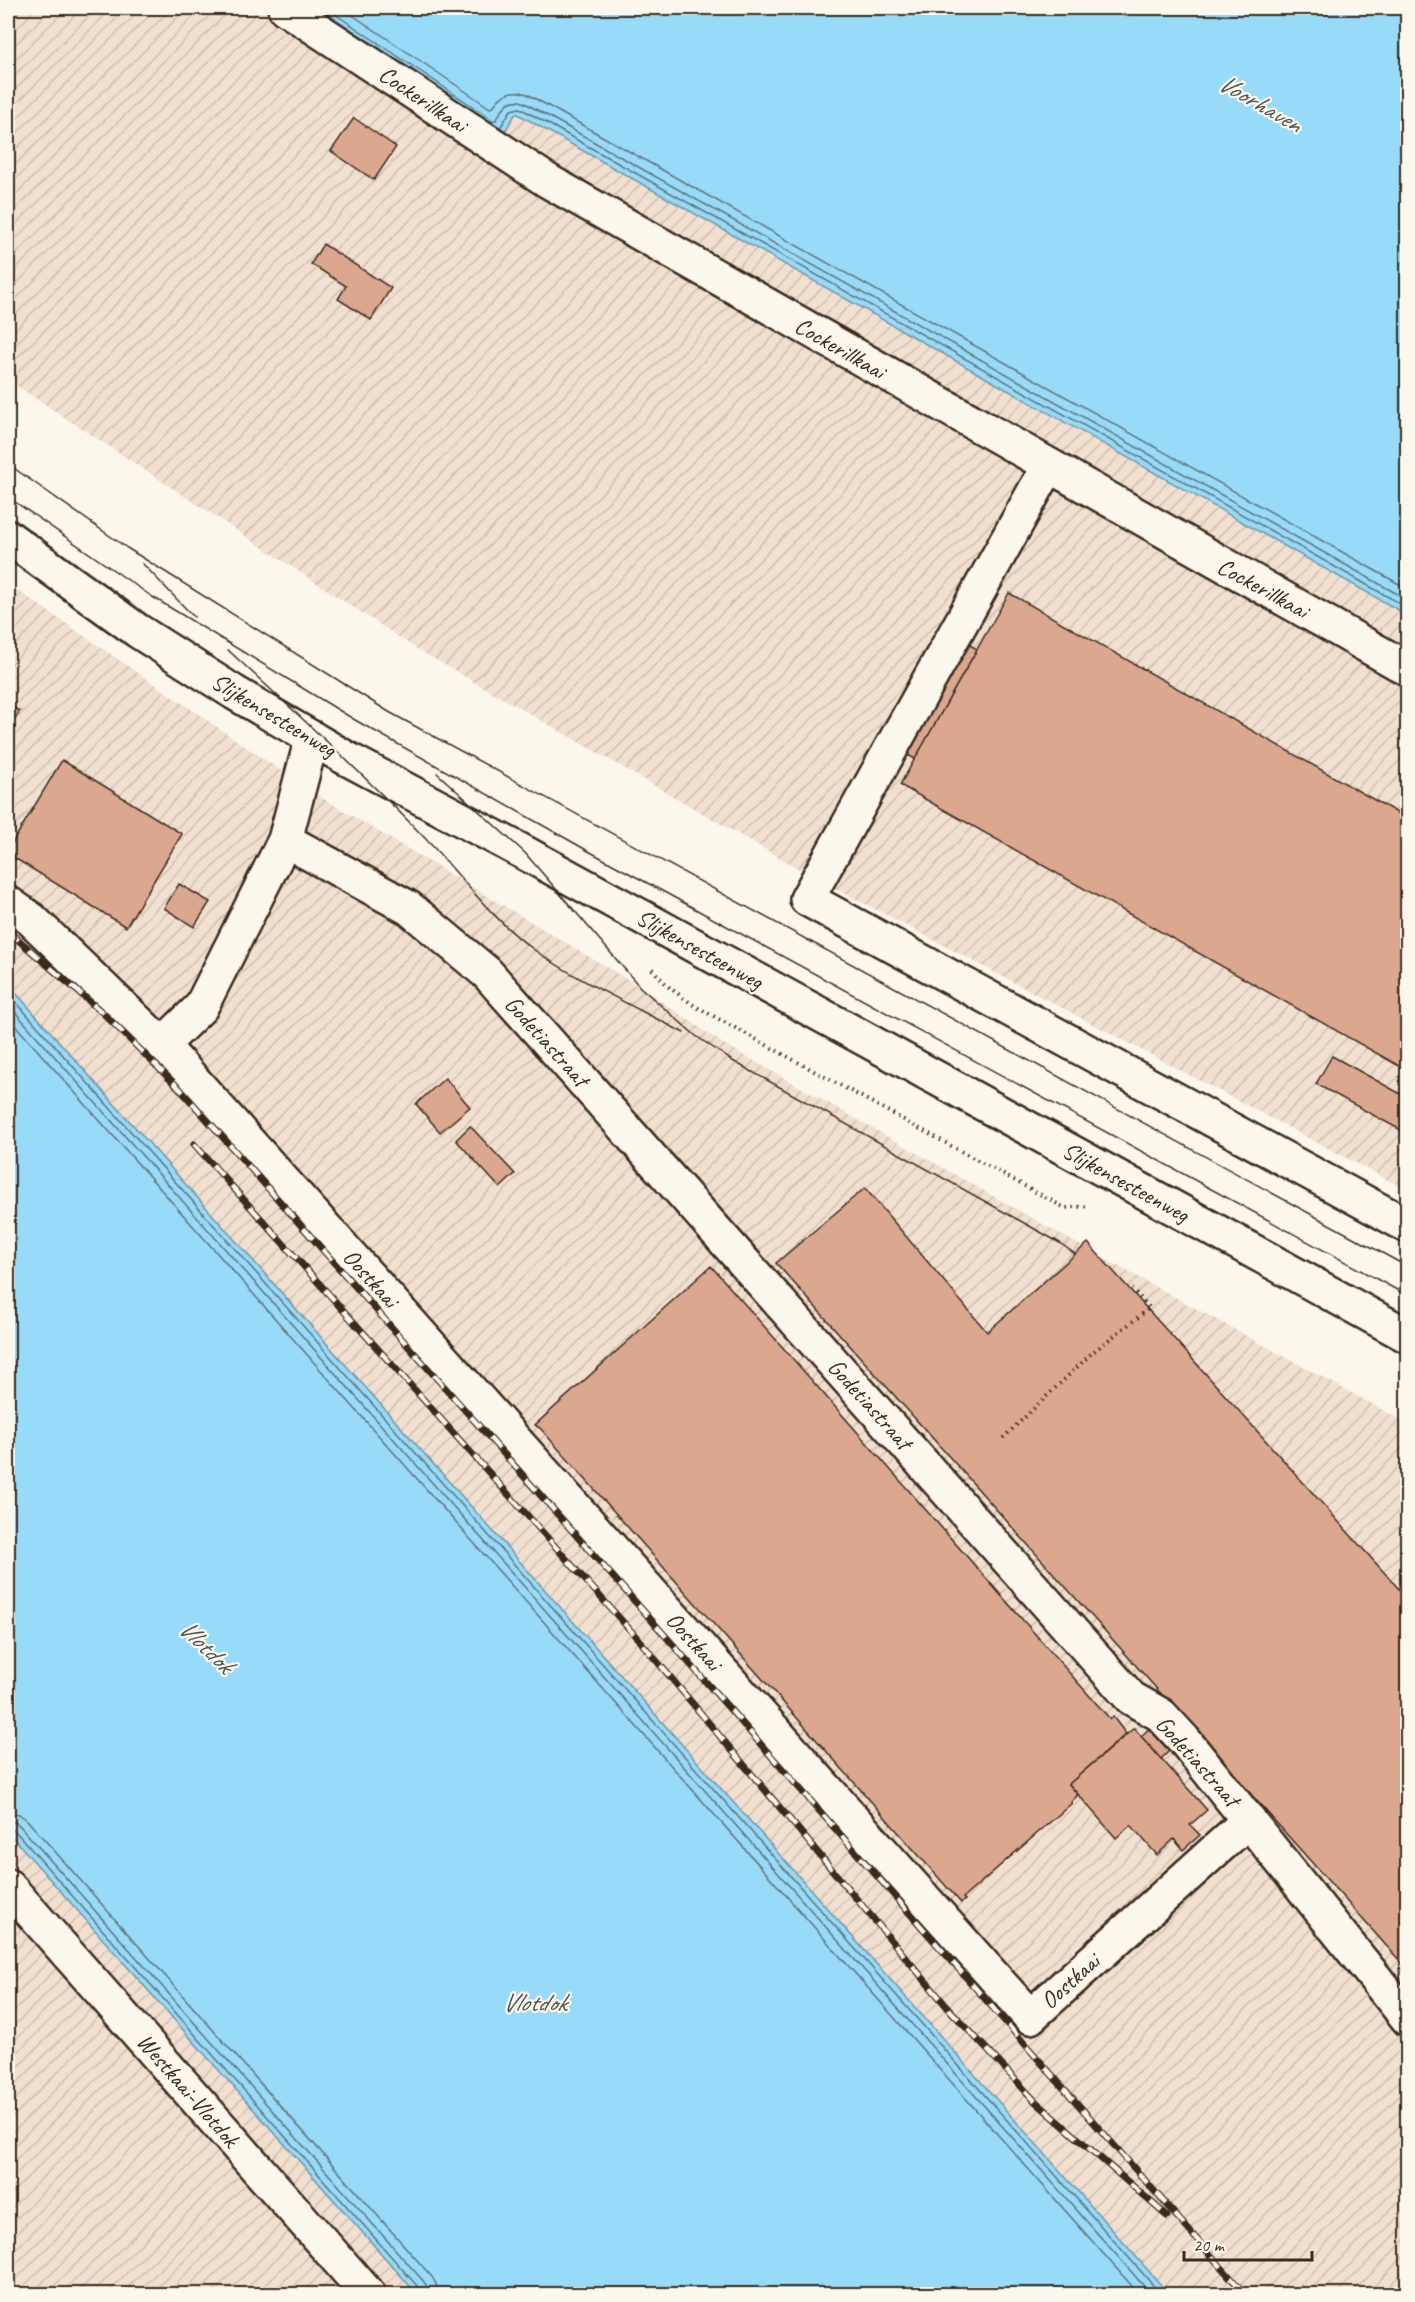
<svg xmlns="http://www.w3.org/2000/svg" width="1415" height="2302" font-family="Caveat,sans-serif">
<defs>
<pattern id="industrial-furrows" width="10" height="10" patternUnits="userSpaceOnUse" patternTransform="scale(1.5)"><rect width="10" height="10" fill="#f1dfd0"/><path d="M-1 1l2-2M0 10L10 0M9 11l2-2" fill="none" stroke="#d0c0b2"/></pattern>
</defs>
<rect width="100%" height="100%" fill="#fbf7ec"/>
<filter id="ink" filterUnits="userSpaceOnUse"><feTurbulence type="fractalNoise" baseFrequency=".0167" numOctaves="2"/><feDisplacementMap in="SourceGraphic" scale="12" xChannelSelector="R" yChannelSelector="G"/><feConvolveMatrix kernelMatrix="1 2 1 2 8 2 1 2 1" color-interpolation-filters="sRGB"/></filter>
<g filter="url(#ink)">
<!-- industrial -->
<g fill="url(#industrial-furrows)">
<path d="M8,8H302L500,141L516,113L1407,615V1190L801,870L417,649L8,380Z"/>
<path d="M8,584L312,792L640,987L722,1043L1083,1247L1088,1243L1099,1256L1158,1288L1407,1423V2294H1169L8,984Z"/>
<path d="M8,1832L417,2294H20L8,2280Z"/>
</g>
<!-- water -->
<g fill="#97dbf9" stroke="#7294a1" stroke-width="1.5">
<path d="M302,8H1407V615L516,113L499,141Z"/>
<path d="M8,984L1169,2294H417L8,1832Z"/>
</g>
<g fill="none" stroke-linecap="round" stroke-linejoin="round">
<!-- shore -->
<g stroke="#607176" stroke-width="1.5">
<path d="M326,8L493,120H496C503,108 508,97 523,102L1408,600"/>
<path d="M342,8L490,108L493,107C501,94 512,88 527,94L1408,589"/>
<path d="M500,128L511,110L520,108L1408,608"/>
<path d="M8,993L1161,2294"/>
<path d="M8,1004L1151,2294"/>
<path d="M8,1017L1139,2294"/>
<path d="M8,1812L19,1814L27,1820L432,2277L436,2284L438,2294"/>
<path d="M8,1821L15,1822L20,1826L425,2283L429,2294"/>
<path d="M8,1829L15,1831L419,2288L421,2294"/>
</g>
</g>
<!-- building -->
<g fill="#dba88f" stroke="#3b2a1e" stroke-width="1.5">
<path d="M354,118L396,147L374,180L331,151Z"/>
<path d="M323,244L391,288L371,320L338,299L346,286L311,264Z"/>
<path d="M1009,593L1408,819V1071L900,785Z"/>
<path d="M950,634L977,649L915,759L887,744Z"/>
<path d="M8,705L20,711L8,729Z"/>
<path d="M62,760L182,834L126,927L8,854V850Z"/>
<path d="M179,884L210,902L194,927L164,908Z"/>
<path d="M1332,1056L1408,1098V1134L1316,1084Z"/>
<path d="M445,1078L470,1107L440,1132L416,1104Z"/>
<path d="M470,1126L515,1174L500,1188L456,1140Z"/>
<path d="M865,1188L987,1332L1088,1243L1408,1599V1970L776,1263Z"/>
<path d="M711,1266L1110,1719L1113,1717L1126,1734L1069,1784L1078,1795L1071,1802L1072,1803L963,1898L965,1900L961,1903L540,1428L535,1425Z"/>
<path d="M1134,1728L1207,1810L1190,1825L1200,1835L1183,1850L1174,1839L1157,1855L1131,1825L1116,1838L1069,1784Z"/>
<path d="M1149,1729L1169,1751L1161,1759L1141,1736Z"/>
</g>
<g fill="none" stroke-linecap="round" stroke-linejoin="round">
<defs>
<g id="minor">
<path d="M285,8L548,181L1408,669"/>
<path d="M1048,467L807,899L1408,1226"/>
<path d="M8,537L138,631L235,693L344,757L525,853L1408,1336"/>
<path d="M285,840L409,908L487,973L1131,1698L1161,1715L1184,1740L1408,2019"/>
<path d="M8,903L31,919L162,1045L1030,2017L1249,1820"/>
<path d="M162,1045L201,1007L285,840L312,738"/>
<path d="M8,1886L368,2294"/>
</g>
</defs>
<!-- minor casing -->
<use href="#minor" stroke="#3b2a1e" stroke-width="38"/>
<!-- path -->
<g stroke="#3b2a1e" stroke-width="4" stroke-dasharray="1.5 4.5" stroke-linecap="butt">
<path d="M652,969L670,988L695,1006L1065,1208L1089,1206"/>
<path d="M1003,1438L1093,1352L1150,1308L1132,1289"/>
</g>
<!-- minor -->
<use href="#minor" stroke="#fbf7ec" stroke-width="33"/>
<!-- tram -->
<g stroke="#3b2a1e" stroke-width="1.5">
<path d="M8,464L127,548L389,712L1408,1267"/>
<path d="M8,497L151,596L355,720L583,848L1408,1296"/>
<path d="M142,563L194,617"/>
<path d="M228,650C293,710 358,769 419,832C458,871 488,916 533,949C578,981 635,1007 684,1033"/>
<path d="M437,773L525,853L640,987L696,1036L731,1060L1060,1243L1075,1254"/>
</g>
<defs>
<g id="rail">
<path d="M8,931L103,1013L180,1089L654,1623L1245,2294"/>
<path d="M194,1144L640,1641L949,2009L1036,2102L1167,2216"/>
</g>
</defs>
<!-- rail casing -->
<use href="#rail" stroke="#3b2a1e" stroke-width="7"/>
<!-- rail -->
<use href="#rail" stroke="#fbf7ec" stroke-width="4.5" stroke-dasharray="14" stroke-linecap="butt"/>
</g>
</g>
<g text-anchor="middle" dominant-baseline="central" stroke-width="4.5" stroke-linejoin="round" paint-order="stroke">
<!-- street labels -->
<g font-size="24" fill="#3b2a1e" stroke="#fbf7ec">
<text transform="translate(423 99) rotate(34)">Cockerillkaai</text>
<text transform="translate(840 348) rotate(30)">Cockerillkaai</text>
<text transform="translate(1263 588) rotate(29)">Cockerillkaai</text>
<text transform="translate(274 715) rotate(31)">Slijkensesteenweg</text>
<text transform="translate(700 949) rotate(29)">Slijkensesteenweg</text>
<text transform="translate(547 1041) rotate(48)">Godetiastraat</text>
<text transform="translate(1126 1182) rotate(29)">Slijkensesteenweg</text>
<text transform="translate(371 1278) rotate(48)">Oostkaai</text>
<text transform="translate(870 1404) rotate(48)">Godetiastraat</text>
<text transform="translate(694 1641) rotate(48)">Oostkaai</text>
<text transform="translate(1198 1761) rotate(48)">Godetiastraat</text>
<text transform="translate(1070 1981) rotate(-42)">Oostkaai</text>
<text transform="translate(188 2090) rotate(49)">Westkaai-Vlotdok</text>
</g>
<!-- water labels -->
<g font-size="26" font-style="italic" fill="#525655" stroke="#fbf7ec">
<text transform="translate(1260 103) rotate(30)">Voorhaven</text>
<text transform="translate(206 1646) rotate(44)">Vlotdok</text>
<text x="534" y="2002">Vlotdok</text>
</g>
</g>
<!-- margin -->
<rect width="1415" height="2302" fill="none" stroke="#fbf7ec" stroke-width="30"/>
<rect x="15" y="15" width="1385" height="2272" fill="none" stroke="#3b2a1e" stroke-width="2" filter="url(#ink)"/>
<!-- scale -->
<path d="M1184 2251v9h128v-9" fill="none" stroke="#3b2a1e" stroke-width="3"/>
<text x="1193" y="2251" font-size="18" fill="#3b2a1e" stroke="#fbf7ec" stroke-width="4.5" paint-order="stroke">20 m</text>
</svg>
